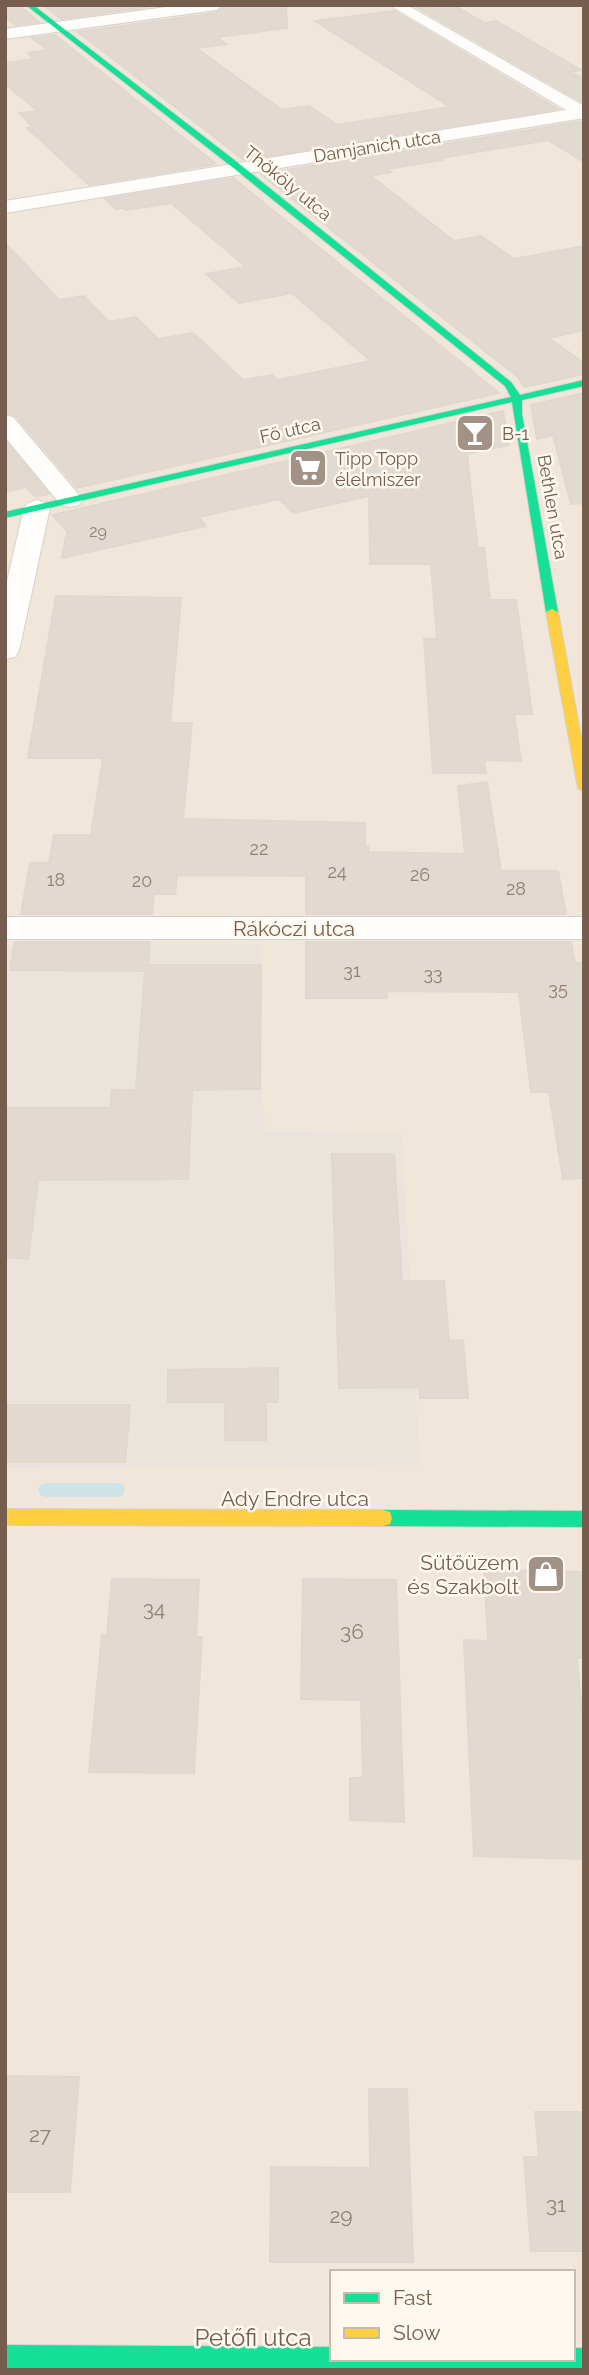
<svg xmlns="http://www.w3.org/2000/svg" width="589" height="2375" font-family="Raleway,sans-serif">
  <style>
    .residential { fill: #f0e7da; fill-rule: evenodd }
    .industrial { fill: #eae4dd }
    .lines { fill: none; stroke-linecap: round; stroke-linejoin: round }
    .stream { fill: #cee3e7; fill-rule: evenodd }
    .building { fill: #e2dad1; stroke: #e0d8cf; stroke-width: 2 }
    .street-casing { stroke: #d6d1cb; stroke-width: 2 }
    .fast-casing { stroke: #d7d1ca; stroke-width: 2 }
    .slow-casing { stroke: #d7d1ca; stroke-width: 2 }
    .street { fill: #fefdfc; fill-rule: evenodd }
    .fast { fill: #16e098; fill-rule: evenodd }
    .slow { fill: #ffcf43; fill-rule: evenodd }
    .labels { text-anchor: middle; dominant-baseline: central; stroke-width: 5; stroke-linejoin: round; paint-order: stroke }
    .far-number-label { font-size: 16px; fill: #928071 }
    .far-street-label { font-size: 18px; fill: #755e4d; stroke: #fef9ef }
    .far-poi-label { font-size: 18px; fill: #755e4d; stroke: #fef9ef; text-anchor: start }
    .number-label { font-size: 18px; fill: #928071 }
    .street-label { font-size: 21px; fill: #755e4d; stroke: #fef9ef }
    .poi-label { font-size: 21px; fill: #755e4d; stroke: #fef9ef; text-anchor: end }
    .near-number-label { font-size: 21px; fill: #928071 }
    .near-street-label { font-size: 24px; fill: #755e4d; stroke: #fef9ef }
  </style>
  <rect width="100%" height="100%" fill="#f7f4ec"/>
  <path class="residential" d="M5 5H584V2370H5ZM332 2272H573V2359H332Z"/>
  <path class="industrial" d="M261 944 260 1089 266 1130 402 1134 420 1465 5 1469V945Z"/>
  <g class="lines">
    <path class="stream" d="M46 1483H117L123 1485 125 1490 123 1495 117 1497H46L40 1495 38 1490 40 1485Z"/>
  </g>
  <path class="building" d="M5 5H19L39 22 16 25 5 17Z
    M44 5H160L61 19Z
    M226 5H286L287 28 217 37 226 44 196 48 282 110 309 106 337 125 450 107 315 21 394 11 558 109 244 160 78 32 216 13Z
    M438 5H453L485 23 496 21 581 70 570 72 584 79V103L418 8Z
    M55 35 216 164 89 185 27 128 33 127 19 113 38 111 5 84V63L34 59 28 53 48 50 32 38Z
    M584 121V162L548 140 440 158 443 160 387 169 391 172 371 176 454 241 481 236 514 259 584 246V330L549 338 584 363V374L524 387 518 377 261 174Z
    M233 178 499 393 77 488 15 415 5 413V243L59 300 84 296 109 322 136 317 158 339 193 333 243 380 272 375 277 380 371 361 292 293 239 303 206 274 246 267 171 203 126 210 123 208 116 209 105 199Z
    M584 393V503L571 504 553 435 537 439 531 405Z
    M503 411 509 445 467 454 473 509 478 548H484L490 600H516L532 714H514L521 761 484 760 486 773H433L424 639H437L431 564H370L369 496 293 513 279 499 199 517 206 526 62 558 67 531 52 515Z
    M5 441 49 494 36 497 26 487 5 492Z
    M56 596 181 598 170 723H192L183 819 365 823V846H368V852L465 854 458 786 487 782 501 871H558L566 914H306V876L177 875 175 894H154L152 914H21L30 863H49L54 835H91L103 758H28Z
    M15 942H150L148 965H261L260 1089 192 1090 188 1179 38 1180 28 1259 5 1257V1108H110L112 1090H136L145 971 10 970Z
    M306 942H571L575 963H584V1178L563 1179 549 1092H531L519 992 387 991V998H306Z
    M332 1154H394L402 1281H444L449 1341 463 1340 468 1398H420L419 1387 339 1388Z
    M278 1368V1402H266V1440H225V1402H168V1370Z
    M5 1405H130L125 1462H5Z
    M484 1570 584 1572V1658H577L584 1736V1859L474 1856 464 1640 488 1641Z
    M112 1579 199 1580 196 1637H202L194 1773 89 1772 102 1635H107Z
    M303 1579 396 1580 404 1822 350 1820V1778H363L361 1700 301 1699Z
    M5 2076 79 2077 70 2192H5Z
    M369 2089H407L413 2262H270L271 2167 370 2168Z
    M535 2112H584V2251H531L524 2157H539Z"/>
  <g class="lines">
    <g class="street-casing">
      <path id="street" d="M181 5H223L216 10 5 39V29Z
        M389 5H407L584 106V118L5 213V201L566 110Z
        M5 415 13 417 79 495 82 500 79 505 70 507 61 505 5 437Z
        M37 500 46 503 50 508 19 651 15 657 5 659V590L24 508 28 503Z
        M5 917H584V939H5Z"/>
    </g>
    <g class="fast-casing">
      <path id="fast" d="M26 5H33L242 166 511 382 520 395 584 380V386L522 400V414L558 612 556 614 546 612 512 402 5 518V512L511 397 505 386 236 170Z
        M383 1510 584 1511V1527L383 1526 376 1524 374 1518 376 1512Z
        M5 2345 332 2347V2359H573V2348H584V2370H5Z"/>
    </g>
    <g class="slow-casing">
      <path id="slow" d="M552 609 558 612 584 753V792L578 788 546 612Z
        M5 1509 383 1510 390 1512 392 1518 390 1524 383 1526 5 1525Z"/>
    </g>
    <use href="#street" class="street"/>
    <use href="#fast" class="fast"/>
    <use href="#slow" class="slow"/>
  </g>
  <defs>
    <g id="bar-square" transform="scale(2.0125)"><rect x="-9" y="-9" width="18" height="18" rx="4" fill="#a29285" stroke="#fef9ef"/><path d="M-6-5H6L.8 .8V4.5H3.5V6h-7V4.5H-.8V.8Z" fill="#fff"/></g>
    <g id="supermarket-square" transform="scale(2.0125)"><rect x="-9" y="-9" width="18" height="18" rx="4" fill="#a29285" stroke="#fef9ef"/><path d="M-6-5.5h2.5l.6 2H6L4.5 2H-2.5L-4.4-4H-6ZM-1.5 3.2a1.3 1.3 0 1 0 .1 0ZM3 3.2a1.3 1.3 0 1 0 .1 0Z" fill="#fff"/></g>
    <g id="shop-square" transform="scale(2.0125)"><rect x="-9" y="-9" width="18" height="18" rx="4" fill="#a29285" stroke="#fef9ef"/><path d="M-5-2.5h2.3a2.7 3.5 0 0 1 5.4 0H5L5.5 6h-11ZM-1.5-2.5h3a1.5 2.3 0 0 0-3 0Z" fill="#fff"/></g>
  </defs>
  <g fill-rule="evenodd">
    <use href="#bar-square" x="475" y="433"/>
    <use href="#supermarket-square" x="308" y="468"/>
    <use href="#shop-square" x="546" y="1574"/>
  </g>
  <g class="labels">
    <g class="far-number-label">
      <text x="98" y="531">29</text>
    </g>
    <g class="far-street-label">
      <text transform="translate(377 146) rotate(-9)">Damjanich utca</text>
      <text transform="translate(288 183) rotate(39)">Thököly utca</text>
      <text transform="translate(290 430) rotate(-13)">Fő utca</text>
      <text transform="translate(553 507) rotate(80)">Bethlen utca</text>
    </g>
    <g class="far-poi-label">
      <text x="502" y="433">B-1</text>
      <text x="335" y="458">Tipp Topp<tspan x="335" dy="21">élelmiszer</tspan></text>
    </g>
    <g class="number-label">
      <text x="259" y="848">22</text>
      <text x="337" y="871">24</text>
      <text x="420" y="874">26</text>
      <text x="56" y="879">18</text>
      <text x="142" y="880">20</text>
      <text x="516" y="888">28</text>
      <text x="352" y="970">31</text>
      <text x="433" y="973">33</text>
      <text x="558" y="988">35</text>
    </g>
    <g class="street-label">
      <text x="294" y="928">Rákóczi utca</text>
      <text x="295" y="1498">Ady Endre utca</text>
    </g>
    <g class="poi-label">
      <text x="519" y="1562">Sütőüzem<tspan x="519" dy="24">és Szakbolt</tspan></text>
    </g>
    <g class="near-number-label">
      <text x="154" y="1608">34</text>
      <text x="352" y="1631">36</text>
      <text x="40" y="2134">27</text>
      <text x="556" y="2204">31</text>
      <text x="341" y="2215">29</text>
    </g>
    <g class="near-street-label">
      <text x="253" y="2337">Petőfi utca</text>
    </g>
  </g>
  <rect width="589" height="2375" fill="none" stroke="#755e4d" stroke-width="14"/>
  <rect x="330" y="2270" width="245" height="91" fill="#fef9ef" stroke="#c7bbae" stroke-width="2"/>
  <rect x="344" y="2293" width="35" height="10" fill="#16e098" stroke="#c7bbae" stroke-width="2"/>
  <text x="393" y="2305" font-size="21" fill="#755e4d">Fast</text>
  <rect x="344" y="2328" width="35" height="10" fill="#ffcf43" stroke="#c7bbae" stroke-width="2"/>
  <text x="393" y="2340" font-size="21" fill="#755e4d">Slow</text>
</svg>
